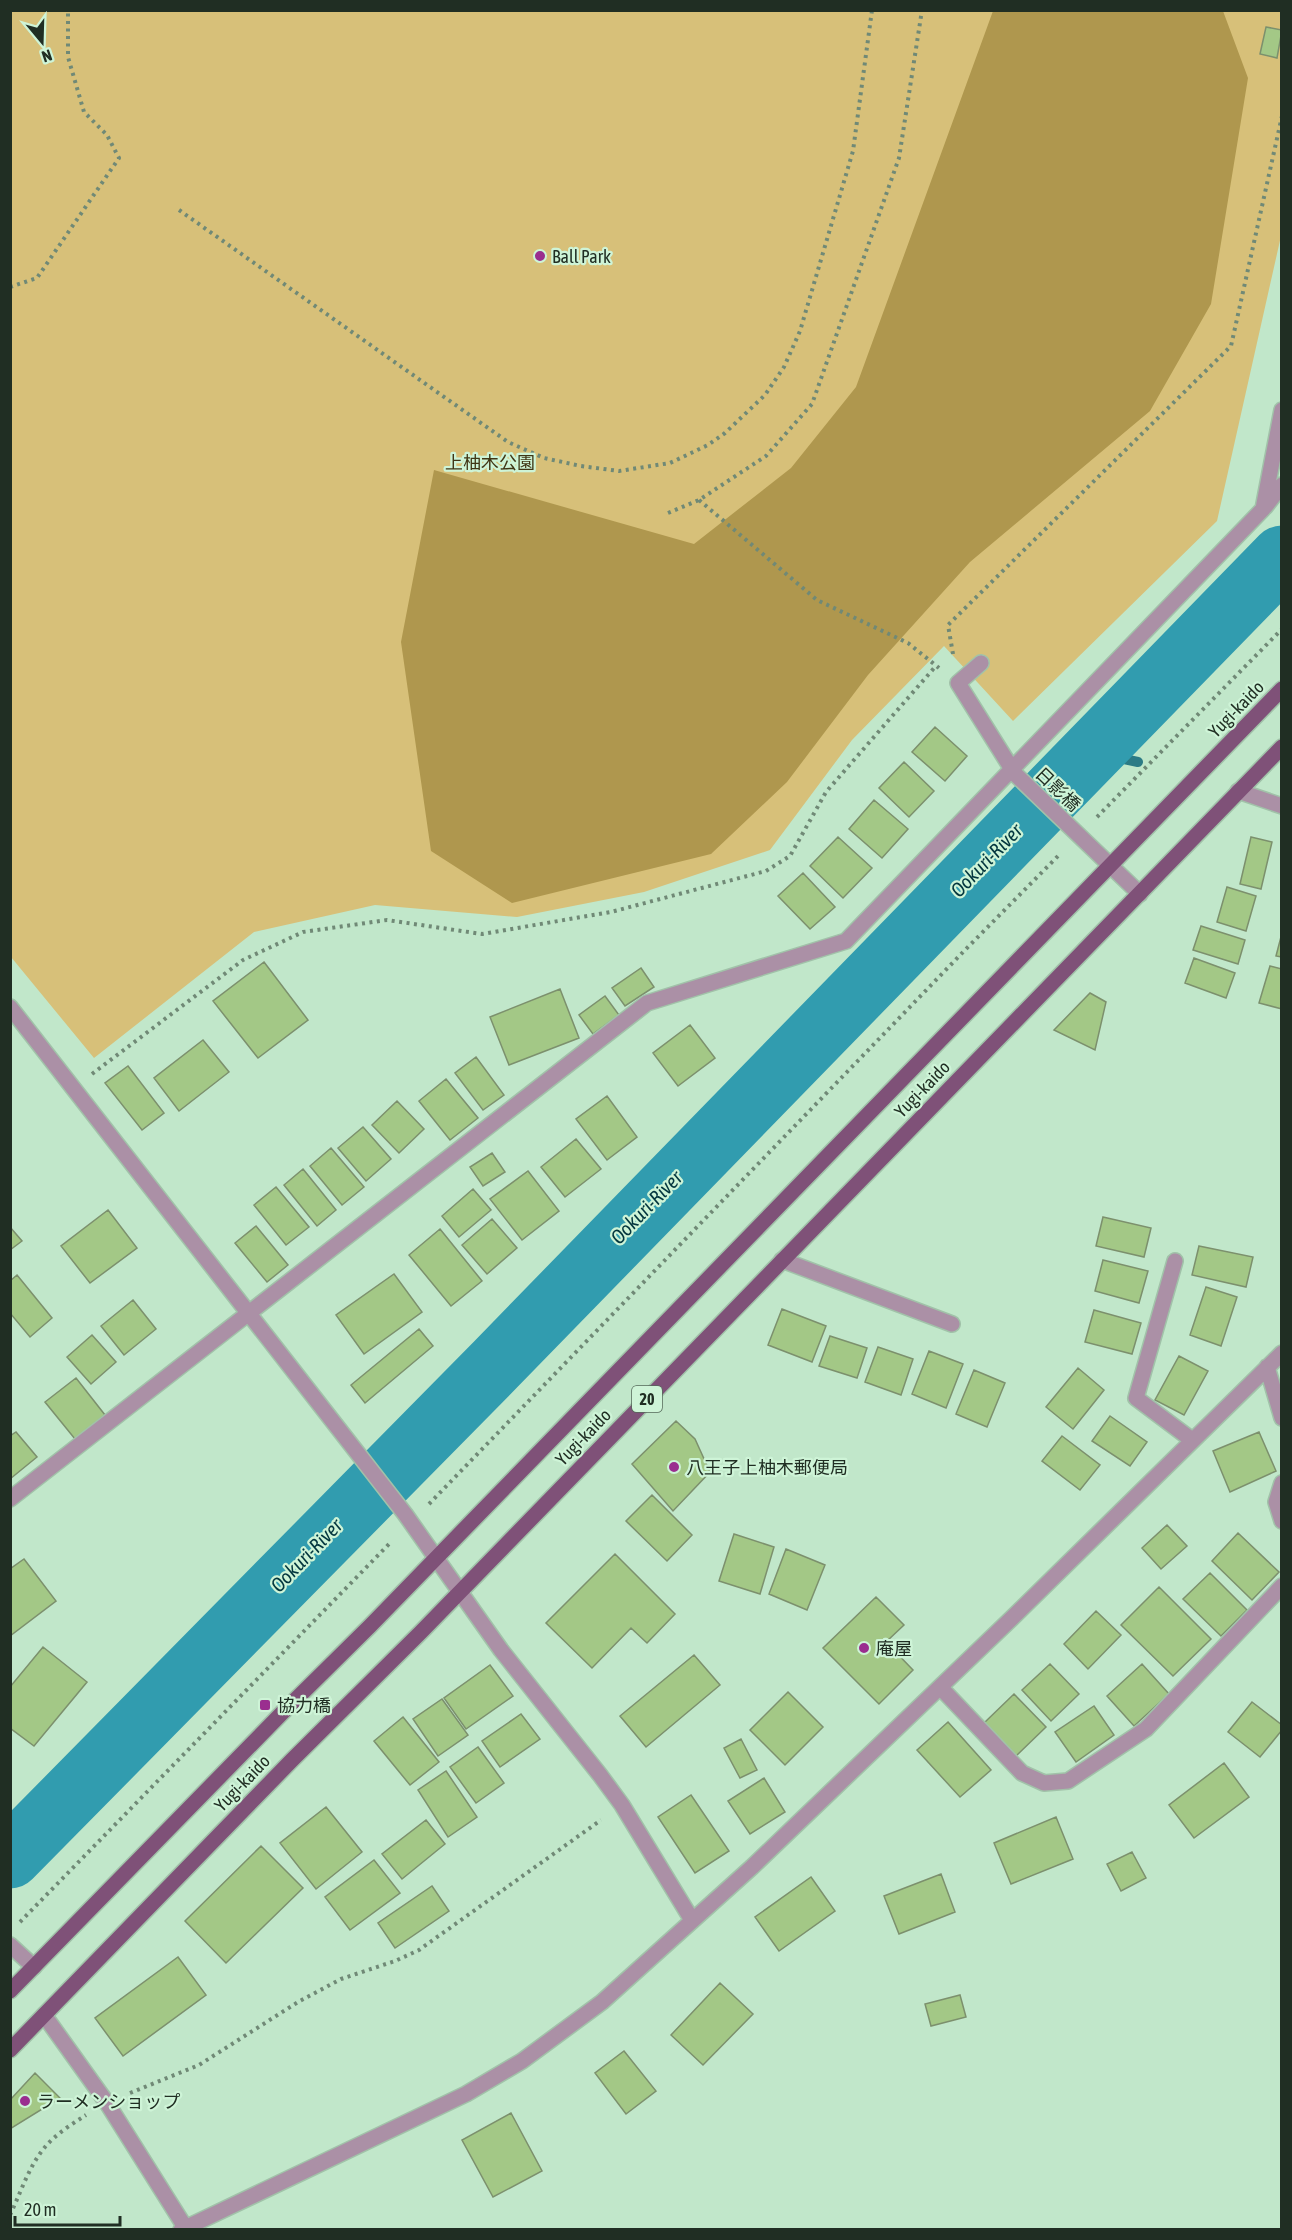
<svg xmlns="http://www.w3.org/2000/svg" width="1292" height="2240" font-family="'Asap Condensed','Noto Sans JP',sans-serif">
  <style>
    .green { fill: #d7c079 }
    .forest { fill: #af974e }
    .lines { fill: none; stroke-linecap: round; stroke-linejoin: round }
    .stream { stroke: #2c7b85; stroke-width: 10 }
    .river { stroke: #319caf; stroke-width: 63 }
    .building { fill: #a3c886; stroke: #7c906d; stroke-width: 1.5 }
    .minor-casing { stroke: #a1c2a9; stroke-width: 18 }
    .major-casing { stroke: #a1c2a9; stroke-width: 18 }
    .path { stroke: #708976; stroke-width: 4; stroke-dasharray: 3 4.5; stroke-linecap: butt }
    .minor { stroke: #ab90a6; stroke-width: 15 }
    .major { stroke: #7f5178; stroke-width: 15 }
    .poi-dot { fill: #9a2e8f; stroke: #cef4d7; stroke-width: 2 }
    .labels { text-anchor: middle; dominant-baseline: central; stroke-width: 4.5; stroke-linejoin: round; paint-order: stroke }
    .shield { fill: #cef4d7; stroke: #546959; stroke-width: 1.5 }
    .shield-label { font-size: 16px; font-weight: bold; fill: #202e23 }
    .poi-label { font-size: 18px; fill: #202e23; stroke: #cef4d7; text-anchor: start }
    .park-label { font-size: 18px; fill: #403615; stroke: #cef4d7 }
    .street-label { font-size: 18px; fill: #202e23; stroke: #cef4d7 }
    .water-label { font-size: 20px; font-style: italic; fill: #03363e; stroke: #cef4d7 }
  </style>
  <rect width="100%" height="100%" fill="#c1e7ca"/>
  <path class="green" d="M10 11H1281V236L1217 521 1013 721 944 646 852 740 770 850 644 892 517 917 375 905 254 932 94 1058 11 957Z"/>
  <path class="forest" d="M993 11H1223L1248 78 1211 304 1150 411 970 562 868 675 787 782 711 854 512 903 431 851 401 642 434 470 694 544 791 468 856 387Z"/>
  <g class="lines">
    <path class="stream" d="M1090 752 1138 762"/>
    <path class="river" d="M10 1857 496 1364 1282 557"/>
  </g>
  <path class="building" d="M1266 27 1282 30 1277 58 1260 54Z
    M935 727 967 756 945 781 912 752Z
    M904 762 934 791 909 817 879 788Z
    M874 800 908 829 882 858 849 829Z
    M838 837 872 868 843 898 810 866Z
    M1251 837 1272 842 1261 889 1240 884Z
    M803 873 835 907 810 929 778 896Z
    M1227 887 1256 896 1246 931 1217 922Z
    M1201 926 1245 940 1238 964 1193 950Z
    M1282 933V957L1276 956Z
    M1194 958 1235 973 1226 998 1185 983Z
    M264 962 308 1020 258 1058 213 1001Z
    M1270 966 1282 969V1009L1259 1003Z
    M641 968 654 987 625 1006 612 988Z
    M560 989 579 1038 509 1065 490 1017Z
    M1090 993 1106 1002 1095 1050 1054 1030Z
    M605 996 619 1015 593 1034 579 1015Z
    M690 1025 715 1058 678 1086 653 1053Z
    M203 1040 229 1072 179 1111 154 1078Z
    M476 1057 504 1095 483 1110 455 1073Z
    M128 1066 164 1113 142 1130 105 1083Z
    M446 1079 478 1118 450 1140 419 1101Z
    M607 1096 637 1137 607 1160 576 1119Z
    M397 1101 424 1129 399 1153 372 1125Z
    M363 1127 391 1159 366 1181 338 1148Z
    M576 1139 601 1169 565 1197 541 1167Z
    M331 1148 364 1187 342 1205 310 1166Z
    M492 1153 505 1172 483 1186 470 1167Z
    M303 1169 336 1210 317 1226 284 1185Z
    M528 1171 559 1211 522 1240 490 1199Z
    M276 1187 309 1227 286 1245 254 1205Z
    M473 1189 491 1210 459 1237 442 1216Z
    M108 1210 137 1248 90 1283 61 1246Z
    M1103 1217 1151 1228 1144 1257 1096 1246Z
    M492 1219 517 1248 487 1274 462 1245Z
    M256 1226 288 1265 267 1282 235 1243Z
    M10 1227 22 1241 10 1250Z
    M440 1229 482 1281 451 1306 409 1255Z
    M1199 1246 1253 1257 1246 1287 1192 1275Z
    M1103 1260 1148 1271 1139 1303 1095 1291Z
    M394 1274 422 1312 364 1354 336 1315Z
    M17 1275 52 1318 30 1337 10 1313V1281Z
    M1206 1287 1237 1297 1221 1346 1190 1335Z
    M133 1300 156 1329 124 1355 101 1326Z
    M782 1309 826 1326 812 1362 768 1345Z
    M1094 1310 1141 1323 1132 1354 1085 1342Z
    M419 1329 433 1346 365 1403 351 1385Z
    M92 1335 116 1362 91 1384 67 1357Z
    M830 1336 867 1348 857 1378 819 1366Z
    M878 1347 913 1359 901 1395 865 1382Z
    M929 1351 963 1364 946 1408 912 1394Z
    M1179 1356 1208 1371 1184 1415 1155 1400Z
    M1078 1368 1104 1390 1073 1429 1046 1407Z
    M974 1370 1005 1383 987 1427 956 1414Z
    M76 1378 105 1415 75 1439 45 1402Z
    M1110 1416 1147 1442 1130 1466 1092 1441Z
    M676 1421 695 1439 710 1472 673 1511 632 1464Z
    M16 1432 37 1457 10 1479V1436Z
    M1259 1432 1276 1471 1230 1492 1213 1451Z
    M1062 1436 1100 1465 1080 1490 1042 1461Z
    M652 1495 692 1535 667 1561 626 1521Z
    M1167 1525 1187 1546 1161 1569 1142 1548Z
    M1238 1533 1279 1572 1252 1600 1212 1561Z
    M734 1534 774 1547 760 1594 719 1581Z
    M786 1549 825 1565 807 1610 769 1594Z
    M615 1554 675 1614 647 1643 631 1628 592 1668 546 1623Z
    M24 1559 56 1601 10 1636V1569Z
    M1210 1573 1247 1610 1221 1636 1183 1599Z
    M1159 1587 1211 1639 1173 1676 1121 1625Z
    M876 1597 904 1625 886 1642 913 1670 879 1704 823 1648Z
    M1096 1611 1121 1635 1088 1669 1064 1644Z
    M43 1647 87 1682 34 1746 10 1728V1687Z
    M694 1655 720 1685 646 1747 620 1716Z
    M1050 1664 1079 1694 1051 1721 1022 1690Z
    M1142 1664 1169 1694 1134 1726 1107 1696Z
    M490 1665 513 1696 466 1729 444 1698Z
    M788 1692 823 1727 785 1765 750 1730Z
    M1014 1694 1046 1727 1016 1756 984 1723Z
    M442 1699 468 1735 438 1756 413 1719Z
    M1252 1702 1282 1725V1730L1260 1757 1228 1732Z
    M1094 1706 1114 1735 1076 1762 1055 1732Z
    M521 1714 540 1739 500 1767 482 1741Z
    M403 1717 439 1762 410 1785 374 1741Z
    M948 1722 991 1770 960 1797 917 1750Z
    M741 1739 757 1770 740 1778 724 1748Z
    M478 1747 504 1783 476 1803 450 1767Z
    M1224 1763 1249 1797 1194 1838 1169 1805Z
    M446 1771 477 1817 448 1837 418 1790Z
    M764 1778 785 1812 750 1834 728 1801Z
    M691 1795 729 1851 695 1873 658 1817Z
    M326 1807 362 1852 316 1889 280 1843Z
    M1056 1817 1073 1859 1011 1884 994 1843Z
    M426 1820 445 1844 402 1879 382 1854Z
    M261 1846 303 1888 226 1963 185 1921Z
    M1132 1852 1146 1878 1121 1891 1107 1864Z
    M374 1860 400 1893 350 1930 325 1897Z
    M941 1874 955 1912 899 1934 884 1896Z
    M811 1877 835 1911 779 1951 755 1917Z
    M432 1886 449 1911 395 1948 378 1923Z
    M178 1957 206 1995 123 2056 95 2018Z
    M720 1983 753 2014 703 2065 671 2035Z
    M960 1995 966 2017 931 2026 925 2004Z
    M624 2051 656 2091 626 2114 595 2073Z
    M35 2073 60 2098 10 2129V2100Z
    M511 2113 542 2171 493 2197 462 2140Z"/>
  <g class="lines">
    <g class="minor-casing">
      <path id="minor" d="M1265 507 1282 485
        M981 663 958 683 1015 774 1140 894
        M1238 791 1282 806
        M10 1007 405 1514 501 1650 600 1775 622 1805 692 1920
        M782 1260 952 1324
        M1175 1261 1136 1398 1192 1440
        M1267 1367 1282 1418
        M1282 1483 1276 1502 1282 1521
        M10 1499 647 1003 846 941 1263 509 1282 410
        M940 1687 1022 1773 1044 1783 1068 1781 1146 1729 1282 1586
        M10 1945 34 1967
        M44 2015 107 2103 185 2227
        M181 2230 466 2094 522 2061 602 2002 752 1867 1012 1618 1282 1353"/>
    </g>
    <g class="major-casing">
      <path id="major" d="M10 1991 284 1711 370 1626 1282 689
        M10 2050 292 1760 421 1632 1282 747"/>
    </g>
    <path class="path" d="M179 210 508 442 544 458 581 466 619 471 670 463 708 445 725 433 765 395 784 367 800 331 853 151 872 10
      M10 287 37 278 119 158 107 135 84 112 68 57V10
      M699 500 817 600 908 643 939 668
      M668 513 699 500 766 456 812 404 899 158 922 10
      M953 654 948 625 1231 346 1282 116
      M1097 817 1282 629
      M92 1074 243 960 303 932 387 920 482 934 611 912 766 871 790 856 826 792 935 667
      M429 1504 966 949 1061 853
      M20 1922 392 1541
      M130 2093 199 2065 298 2002 341 1979 395 1961 419 1950 601 1820
      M10 2215C21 2192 29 2166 45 2147 56 2134 72 2124 86 2115"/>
    <use href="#minor" class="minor"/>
    <use href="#major" class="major"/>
  </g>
  <g class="poi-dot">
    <circle cx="540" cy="256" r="6"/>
    <circle cx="674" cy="1467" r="6"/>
    <circle cx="864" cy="1648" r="6"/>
    <rect x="259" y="1699" width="12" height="12" rx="3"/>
    <circle cx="25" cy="2101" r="6"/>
  </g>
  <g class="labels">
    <rect class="shield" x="632" y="1386" width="30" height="26" rx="4.5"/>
    <g class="shield-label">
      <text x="647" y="1399">20</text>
    </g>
    <g class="poi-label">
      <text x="552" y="256">Ball Park</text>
      <text x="686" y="1467">八王子上柚木郵便局</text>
      <text x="876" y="1648">庵屋</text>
      <text x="277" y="1705">協力橋</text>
      <text x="37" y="2101">ラーメンショップ</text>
    </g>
    <g class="park-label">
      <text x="490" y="462">上柚木公園</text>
    </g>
    <g class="street-label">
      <text transform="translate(1236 709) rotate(-46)">Yugi-kaido</text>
      <text transform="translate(1058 789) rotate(44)">日影橋</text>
      <text transform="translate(922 1089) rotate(-46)">Yugi-kaido</text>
      <text transform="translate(583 1437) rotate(-46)">Yugi-kaido</text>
      <text transform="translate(242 1783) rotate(-46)">Yugi-kaido</text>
    </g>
    <g class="water-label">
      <text transform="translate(986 860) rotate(-46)">Ookuri-River</text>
      <text transform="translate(646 1207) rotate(-46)">Ookuri-River</text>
      <text transform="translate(306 1555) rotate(-46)">Ookuri-River</text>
    </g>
  </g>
  <rect width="1292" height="2240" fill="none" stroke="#202e23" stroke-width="24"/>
  <g transform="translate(42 42) rotate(161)" stroke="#cef4d7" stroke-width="4.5" paint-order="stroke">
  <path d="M0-4.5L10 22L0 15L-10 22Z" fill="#202e23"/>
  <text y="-9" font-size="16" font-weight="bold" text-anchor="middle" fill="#202e23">N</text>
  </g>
  <path d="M15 2216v9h105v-9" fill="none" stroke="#202e23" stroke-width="3"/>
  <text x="24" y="2216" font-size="18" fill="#202e23" stroke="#cef4d7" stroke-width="4.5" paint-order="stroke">20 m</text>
</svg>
